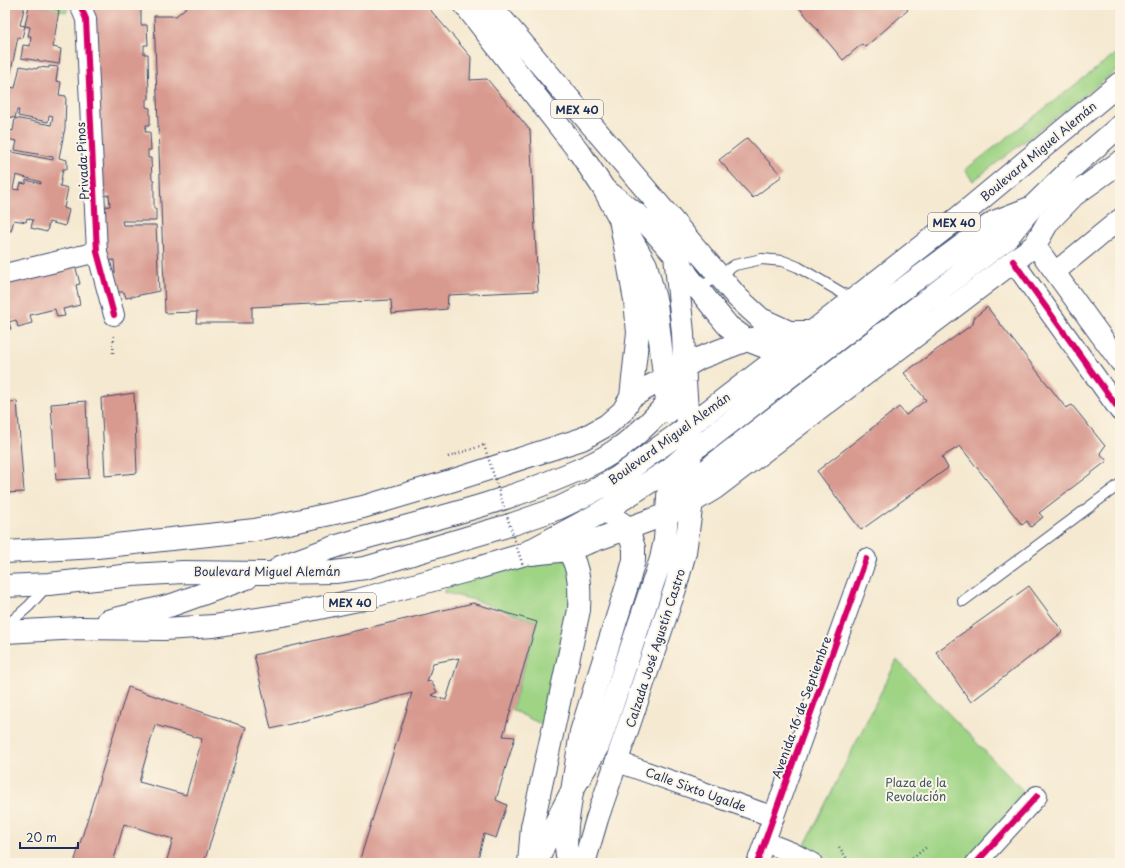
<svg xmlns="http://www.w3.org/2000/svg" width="1125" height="868" font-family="'Playpen Sans',sans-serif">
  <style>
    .green { fill: #9fd485; stroke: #5d8272 }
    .building { fill: #d8998f; fill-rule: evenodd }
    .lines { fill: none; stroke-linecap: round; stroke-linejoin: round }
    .lane-casing { stroke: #3c4b6f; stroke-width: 12 }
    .street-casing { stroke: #3c4b6f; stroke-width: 22 }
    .secondary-casing { stroke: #3c4b6f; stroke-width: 24 }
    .primary-casing { stroke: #3c4b6f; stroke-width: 24 }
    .highway-casing { stroke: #3c4b6f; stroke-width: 24 }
    .path { stroke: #3c4b6f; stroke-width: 2.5; stroke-dasharray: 1 3; stroke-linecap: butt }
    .lane { stroke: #fff; stroke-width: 10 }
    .street { stroke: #fff; stroke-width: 20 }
    .secondary { stroke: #fff; stroke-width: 22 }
    .primary { stroke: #fff; stroke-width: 22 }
    .highway { stroke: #fff; stroke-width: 22 }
    .path-bridge { stroke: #3c4b6f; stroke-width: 2.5; stroke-dasharray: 1 3; stroke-linecap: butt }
    .cycleway-casing { stroke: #fcf5e5; stroke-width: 8 }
    .cycleway { stroke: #d6006c; stroke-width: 6 }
    .labels { text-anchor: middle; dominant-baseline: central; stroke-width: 4; stroke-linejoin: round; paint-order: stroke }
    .shield { fill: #fcf5e5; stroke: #5e6a86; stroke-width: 1 }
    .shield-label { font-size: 11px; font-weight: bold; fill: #1b2f5e }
    .street-label { font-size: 12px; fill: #1b2f5e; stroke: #fcf5e5 }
    .park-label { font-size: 12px; fill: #3c5868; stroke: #fcf5e5 }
  </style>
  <rect width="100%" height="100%" fill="#fcf5e5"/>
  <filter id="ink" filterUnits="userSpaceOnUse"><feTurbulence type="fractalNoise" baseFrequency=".025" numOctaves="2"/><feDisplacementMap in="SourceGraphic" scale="8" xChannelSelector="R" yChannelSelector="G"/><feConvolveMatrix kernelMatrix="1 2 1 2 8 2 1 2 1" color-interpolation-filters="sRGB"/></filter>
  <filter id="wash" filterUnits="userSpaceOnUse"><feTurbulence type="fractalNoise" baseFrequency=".012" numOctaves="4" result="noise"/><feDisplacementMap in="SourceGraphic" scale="16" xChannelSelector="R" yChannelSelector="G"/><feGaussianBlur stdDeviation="0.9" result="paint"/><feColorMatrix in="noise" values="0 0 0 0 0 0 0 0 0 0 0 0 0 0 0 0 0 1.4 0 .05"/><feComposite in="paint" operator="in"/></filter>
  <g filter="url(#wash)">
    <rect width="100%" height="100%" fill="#f5e9d1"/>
    <path class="green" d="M36 5H67V12Z
      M1120 50V68L973 181 965 170Z
      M565 553 576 579 549 728 512 710 537 622 474 600 443 592 466 574Z
      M897 660 1029 797 969 863H813L802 851Z"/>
    <g id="blocks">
      <path class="building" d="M5 5H25L20 25 25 26 29 5H36L59 10 53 47 61 49 59 64 21 58 23 45 30 46 31 36H28L30 27 25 26 22 38 18 37 9 81 5 80Z
        M92 5H141V25H147L148 45H144V54H148L149 99H146V107L150 108V125H146L145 132H150L151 150H148V158H151L152 180H154V209H156V221H122L123 225H156L159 291 126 298 124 292H114L112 273H115L114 260 103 261 100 207 110 206 109 195 96 196 91 39Z
        M189 5H426L471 57 470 80 487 79 530 130 538 291 448 295 447 309 392 314 391 300 252 307V323H196L197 312 165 313 154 16H176Z
        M797 5H904L908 10 865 47 862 44 843 60Z
        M20 66 37 69 38 67 49 68V66L58 67 56 81 61 82 59 95 66 96 65 128 59 158 67 160V169H63L60 186 68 188 64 208 69 210 65 226 49 222 47 232 31 228 33 220 27 218 26 222 14 220 11 231 5 230V160L7 151 53 160V157L15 150 17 141 6 139 8 130 13 131 15 118 51 125 53 116 49 115 48 122 18 116 19 110H17L15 118 5 116 10 87 15 88ZM16 175 41 182V184L26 180V184L21 183 19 190 13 189Z
        M747 138 782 176 753 198 719 160Z
        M71 249 80 284 76 285 80 305 63 309 65 316 57 317 55 309 30 315 32 323 18 327 16 320 9 322 11 329 5 330V278Z
        M987 307 1066 408 1072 405 1105 446 1100 453 1107 461 1039 513 1043 517 1031 527 1027 521 1022 525 960 446 942 457 948 468 861 530 817 471 899 407 906 415 926 400 904 373 973 324 974 318Z
        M134 393 137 473 105 476 101 398Z
        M17 401 24 492 5 493V403Z
        M86 401 89 478 56 480 51 404Z
        M1029 586 1063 632 971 702 936 652Z
        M473 603 537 622 503 736 515 737 496 800 507 805 496 838 484 834 477 863H364L359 862 412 693 271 729 254 655ZM459 658 446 700 431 695 437 692 431 681 427 682 433 663Z
        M128 687 246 727 204 863H166L173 839 124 824 113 863H74ZM155 725 202 739 186 795 139 782Z"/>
    </g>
  </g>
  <g filter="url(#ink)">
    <use href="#blocks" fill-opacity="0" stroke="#3c4b6f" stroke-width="1"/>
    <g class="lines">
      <g class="lane-casing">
        <path id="lane" d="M698 289 735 265 762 259 783 261 798 267 854 300
          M963 601 1120 484
          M5 627 29 606 47 586"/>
      </g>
      <g class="street-casing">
        <path id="street" d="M80 5 86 19 97 252 114 315
          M1035 245 1120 362
          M1013 261 1120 411
          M1055 272 1120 219
          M5 274 97 252
          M618 762 774 817
          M765 842 793 853 812 863
          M757 863 866 559
          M976 863 1037 796"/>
      </g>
      <g class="secondary-casing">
        <path id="secondary" d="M529 863 532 827 579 610C580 589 580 568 568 550
          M537 863 544 845 573 789 598 746 605 726 661 559 665 540 670 469
          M584 863 597 819 675 589 685 552 692 502 690 452"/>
      </g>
      <g class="primary-casing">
        <path id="primary" d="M689 426 812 332 958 218 1120 83
          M690 452 710 438 891 298 994 222 1030 208
          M667 514 692 485 714 464 1006 239 1031 208 1076 164 1120 126"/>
      </g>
      <g class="highway-casing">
        <path id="highway" d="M465 5 580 153 604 189 620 219 646 265 656 303 668 412
          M490 5 737 297 761 319 789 332
          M608 192 644 220 675 255 688 276 719 315 728 326 747 340 783 354 815 356
          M631 397 700 358 747 340 789 332H812
          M5 552 97 547 255 530 363 507 454 480 582 439 607 425 623 411 631 397 638 333 635 300 620 219
          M531 554 568 550 667 514 692 502 715 488 1035 245 1048 222 1074 195 1120 162
          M280 567C304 558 329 548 354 541 423 521 493 506 559 478 579 470 599 462 616 450 643 432 665 407 685 382
          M5 586 49 584 132 575 183 572 261 573 335 572 365 568 513 524 559 508 588 494 617 478 689 426
          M108 621 172 605 247 578
          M5 632 80 628 164 629 214 626 295 613 358 600 474 569 522 555 604 511 670 469 690 452 685 382 683 333 675 255 665 213
          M568 863 566 847 567 825 581 732 629 579 634 560V548L627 527 615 519"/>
      </g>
      <path class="path" d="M113 353 114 334
        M448 457 484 445
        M839 847 850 863
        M906 863 928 846"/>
      <use href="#lane" class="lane"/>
      <use href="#street" class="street"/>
      <use href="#secondary" class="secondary"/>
      <use href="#primary" class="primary"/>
      <use href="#highway" class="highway"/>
      <path class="path-bridge" d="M484 445 523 566"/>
      <g class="cycleway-casing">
        <path id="cycleway" d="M80 5 86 19 97 252 114 315
          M1013 261 1120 411
          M757 863 866 559
          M976 863 1037 796"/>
      </g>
      <use href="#cycleway" class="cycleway"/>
    </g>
  </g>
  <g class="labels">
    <g class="shield">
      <rect x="551" y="100" width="52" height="18" rx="3"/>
      <rect x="928" y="213" width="52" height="18" rx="3"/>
      <rect x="324" y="593" width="52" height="18" rx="3"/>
    </g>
    <g class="shield-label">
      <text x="577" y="109">MEX 40</text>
      <text x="954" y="222">MEX 40</text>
      <text x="350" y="602">MEX 40</text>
    </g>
    <g class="street-label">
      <text transform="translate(1038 151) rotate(-40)">Boulevard Miguel Alemán</text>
      <text transform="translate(82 161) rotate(-93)">Privada Pinos</text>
      <text transform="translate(669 438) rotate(-36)">Boulevard Miguel Alemán</text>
      <text x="267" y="571">Boulevard Miguel Alemán</text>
      <text transform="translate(655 648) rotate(-72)">Calzada José Agustín Castro</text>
      <text transform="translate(801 707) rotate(-70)">Avenida 16 de Septiembre</text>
      <text transform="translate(696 789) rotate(20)">Calle Sixto Ugalde</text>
    </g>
    <g class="park-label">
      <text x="916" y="782">Plaza de la<tspan x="916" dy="14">Revolución</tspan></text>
    </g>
  </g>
  <rect width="1125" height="868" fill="none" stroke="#fcf5e5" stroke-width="20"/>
  <path d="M20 842v6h58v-6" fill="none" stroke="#1b2f5e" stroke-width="2"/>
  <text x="26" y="842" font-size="12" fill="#1b2f5e" stroke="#fcf5e5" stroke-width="3" paint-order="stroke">20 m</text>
</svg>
